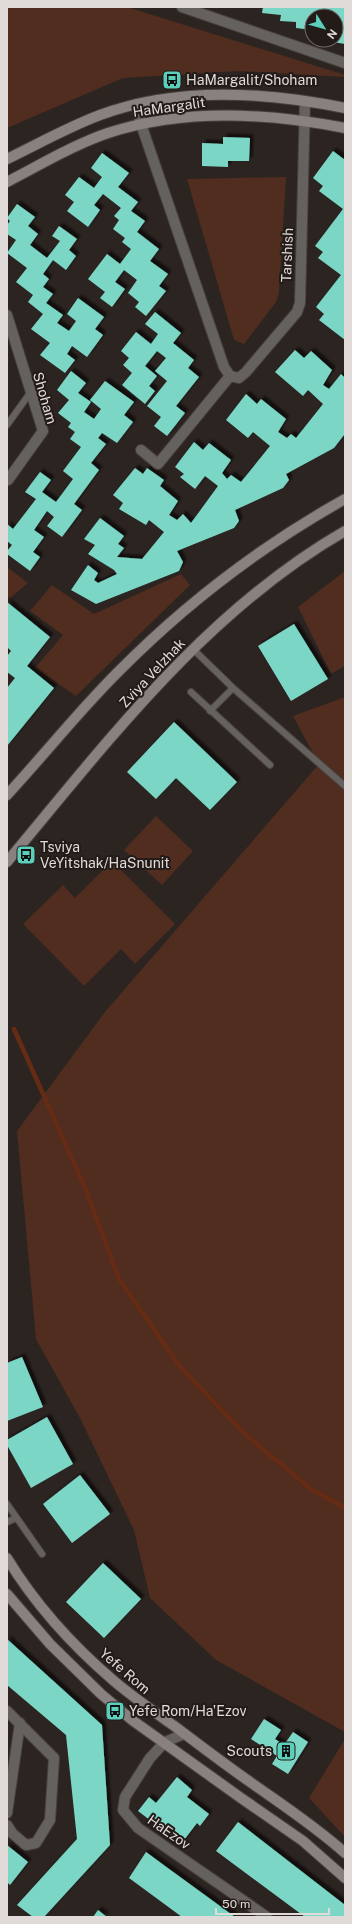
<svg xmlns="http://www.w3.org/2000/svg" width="352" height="1924" font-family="'Public Sans',sans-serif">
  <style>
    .green { fill: #502d1f }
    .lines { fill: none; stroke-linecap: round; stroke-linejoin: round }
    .stream { stroke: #662b14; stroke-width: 4.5 }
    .building { fill: #7bd6c6; filter: url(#shadow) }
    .lane-casing { stroke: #49413e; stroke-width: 8 }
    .street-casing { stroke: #49413e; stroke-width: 12 }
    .secondary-casing { stroke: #49413e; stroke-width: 12 }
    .lane { stroke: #65615f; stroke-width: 6 }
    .street { stroke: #65615f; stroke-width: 10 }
    .secondary { stroke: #88817f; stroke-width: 10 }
    .labels { text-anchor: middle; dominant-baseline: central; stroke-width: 4; stroke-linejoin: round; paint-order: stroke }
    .poi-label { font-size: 14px; fill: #e0dad8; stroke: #221b18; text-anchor: start }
    .street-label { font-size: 14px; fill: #e0dad8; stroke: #221b18 }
  </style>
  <defs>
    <filter id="shadow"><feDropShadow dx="3.5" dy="-3.5" stdDeviation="1" flood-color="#0009"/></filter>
  </defs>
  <rect width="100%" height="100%" fill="#2c2421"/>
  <path class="green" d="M7 7H127L345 75V77L239 71 123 78 7 128Z
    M286 177 279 293 276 302 244 344 234 340 187 179Z
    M7 567 28 583 10 598 7 596Z
    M345 571V666L331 674 298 607Z
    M181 574 190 585 76 696 35 668 63 635 30 611 52 585 94 614Z
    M345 697V1732L216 1660 150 1598 134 1530 81 1420 36 1339 17 1131 105 1012 319 764 293 716Z
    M156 816 193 851 162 885 124 850Z
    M112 861 175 924 135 964 121 949 84 986 23 924 63 885 75 898Z
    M345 1739V1837L309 1798Z"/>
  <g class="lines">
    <path class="stream" d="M14 1029 86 1190 119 1279 181 1368 246 1435 311 1489 345 1508"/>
  </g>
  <path class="building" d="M263 7H345V44L333 42V40H336V16H312V30L296 28V22L280 21 281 15 262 13Z
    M223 137 250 138 249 161H228V167L202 166V143L223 144Z
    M333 151 345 160V340L319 320 324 314 316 307 341 275 318 258 323 252 315 246 343 209 319 191 323 186 313 178Z
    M102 153 129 173 118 187 138 202 131 211 145 221 137 232 159 249 150 261 168 274 159 286 166 291 146 316 135 307 139 302 128 293 137 280 124 270 115 282 125 289 112 307 100 298 105 292 88 279 107 254 120 264 131 249 122 242 125 238 113 229 119 220 114 216 121 208 103 194 94 205 100 210 88 227 67 211 74 202 65 195 79 177 94 188 102 177 91 168Z
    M17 204 35 217 28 226 38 234 30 245 47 258 60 241 52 236 59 226 77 239 69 250 76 256 66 270 53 260 43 274 49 279 43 287 53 294 46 303 63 315 57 323 69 331 76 321 67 314 78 298 104 317 95 329 103 335 87 357 72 346 67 354 75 360 65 373 40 355 50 343 31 329 43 314 28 302 33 295 16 282 27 268 7 253 16 240 7 234V225L10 221 7 218Z
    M155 312 181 333 173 343 194 360 188 368 199 377 176 406 185 413 167 436 154 426 161 417 147 406 167 381 155 371 166 358 157 351 145 366 157 376 149 386 155 391 145 404 122 385 132 373 123 365 129 358 121 351 136 332 151 344 158 334 145 324Z
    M295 350 304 358 311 351 332 370 323 385 329 389 341 374 345 378 344 435 334 448 286 474 289 480 283 488 235 510 239 521 234 528 177 551 183 562 179 571 96 604 71 590 88 565 98 573 94 580 98 583 117 574 114 570 88 554 95 545 84 539 100 518 124 536 118 544 124 548 117 557 142 559 164 532 149 520 146 525 119 509 123 503 113 495 135 468 143 474 147 468 164 480 160 486 178 501 169 515 177 520 183 514 191 523 218 486 205 476 195 489 180 477 184 474 175 467 194 442 203 450 209 443 231 460 222 473 227 479 231 475 241 482 270 446 253 432 248 438 226 420 246 394 257 404 261 399 286 419 278 432 287 438 291 434 296 438 323 404 308 390 303 396 275 372Z
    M71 371 86 383 78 393 91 402 84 412 94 419 101 409 90 400 105 381 134 402 124 415 133 422 117 443 102 433 98 438 106 444 91 463 99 470 74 504 82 510 62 537 47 526 54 517 47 511 34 530 44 537 33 552 40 557 30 571 7 554V551L12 545 7 541V524L13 529 36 499 25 492 40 472 51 480 42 492 56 502 73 479 63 471 81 447 70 439 75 432 68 427 71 423 58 413 69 400 57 390Z
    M7 602 50 637 27 666 54 688 7 746V688L15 678 7 672V656L11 651 7 647Z
    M294 624 328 679 291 701 258 646Z
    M174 722 237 782 210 810 176 778 156 799 127 772Z
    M22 1357 43 1407 7 1421V1363Z
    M47 1417 73 1464 31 1488 7 1445V1440Z
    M80 1475 110 1514 72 1543 43 1504Z
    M103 1563 141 1599 104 1638 66 1602Z
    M7 1639 102 1725 110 1845 44 1917H33L17 1905 77 1839 66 1735 7 1685Z
    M264 1719 281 1730 275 1739 284 1745 293 1732 308 1742 288 1774 272 1764 277 1756 251 1739Z
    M177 1777 192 1790 187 1797 209 1814 200 1826 197 1823 181 1844 138 1811 149 1797 156 1803Z
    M238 1822 345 1905V1917H305L216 1851Z
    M7 1845 28 1862 10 1885 7 1882Z
    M146 1852 165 1866 235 1917H182L129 1878Z
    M98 1910 107 1917H93Z"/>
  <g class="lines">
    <g class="lane-casing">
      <path id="lane" d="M7 425 30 393
        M193 649 233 688 345 786
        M191 692 270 765
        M210 711 233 688
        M7 1504 42 1554
        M7 1522 16 1518"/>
    </g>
    <g class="street-casing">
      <path id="street" d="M182 7 345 63
        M136 104 141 124 224 367 230 376 239 378 246 372 297 312 300 303 305 101
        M7 315 43 431 8 480
        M141 450 158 464 230 376
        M7 1711 54 1758 50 1820 36 1843 26 1845 12 1833 7 1825
        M184 1734 165 1742 150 1758 125 1797 123 1810 138 1828 267 1917
        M7 1813 20 1723"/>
    </g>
    <g class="secondary-casing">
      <path id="secondary" d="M7 159C38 144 68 127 100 115 177 86 266 92 345 108
        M7 182C40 165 73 145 108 133 185 108 267 113 345 128
        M7 795C44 755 78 712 117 673 184 605 261 546 345 499
        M7 862C108 741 206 611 345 531
        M7 1558C35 1604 73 1646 114 1681 134 1698 156 1713 177 1728 202 1747 227 1766 253 1784 284 1806 316 1827 345 1853
        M7 1594 50 1644 101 1694 132 1720 241 1798 303 1841 345 1878"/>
    </g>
    <use href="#lane" class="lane"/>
    <use href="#street" class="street"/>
    <use href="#secondary" class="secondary"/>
  </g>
  <defs>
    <g id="bus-square" transform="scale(1)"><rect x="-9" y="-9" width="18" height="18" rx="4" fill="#5bcebc" stroke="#221b18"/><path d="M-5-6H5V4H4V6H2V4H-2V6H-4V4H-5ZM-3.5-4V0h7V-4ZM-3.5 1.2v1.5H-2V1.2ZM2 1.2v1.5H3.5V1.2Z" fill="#111"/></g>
    <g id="building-square" transform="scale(1)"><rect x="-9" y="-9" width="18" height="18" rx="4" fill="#5bcebc" stroke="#221b18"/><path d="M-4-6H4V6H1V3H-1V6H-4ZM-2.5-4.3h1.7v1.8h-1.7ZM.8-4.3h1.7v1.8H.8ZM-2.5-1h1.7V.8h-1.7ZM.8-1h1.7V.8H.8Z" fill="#111"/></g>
  </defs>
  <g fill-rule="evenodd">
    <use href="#bus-square" x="172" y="80"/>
    <use href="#bus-square" x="26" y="855"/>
    <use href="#bus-square" x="115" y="1711"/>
    <use href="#building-square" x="286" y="1751"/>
  </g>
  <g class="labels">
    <g class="poi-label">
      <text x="186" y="80">HaMargalit/Shoham</text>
      <text x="40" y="847">Tsviya<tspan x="40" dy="16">VeYitshak/HaSnunit</tspan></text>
      <text x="129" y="1711">Yefe Rom/Ha'Ezov</text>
      <text x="272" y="1751" text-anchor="end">Scouts</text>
    </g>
    <g class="street-label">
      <text transform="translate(169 107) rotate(-8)">HaMargalit</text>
      <text transform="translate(287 255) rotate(-88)">Tarshish</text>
      <text transform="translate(45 398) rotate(74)">Shoham</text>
      <text transform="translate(152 673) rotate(-47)">Zviya VeIzhak</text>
      <text transform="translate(125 1671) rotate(41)">Yefe Rom</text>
      <text transform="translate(169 1832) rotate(35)">HaEzov</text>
    </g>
  </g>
  <rect width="352" height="1924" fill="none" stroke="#e0dad8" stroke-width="16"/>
  <g transform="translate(324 28) rotate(127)"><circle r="19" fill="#221b18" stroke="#6e6765"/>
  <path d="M0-3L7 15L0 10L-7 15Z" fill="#5bcebc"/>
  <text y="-6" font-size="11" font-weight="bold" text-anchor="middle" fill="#e0dad8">N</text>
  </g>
  <path d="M216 1908v6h113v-6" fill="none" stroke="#e0dad8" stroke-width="2"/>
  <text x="222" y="1908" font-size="12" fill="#e0dad8" stroke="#221b18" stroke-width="3" paint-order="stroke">50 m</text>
</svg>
